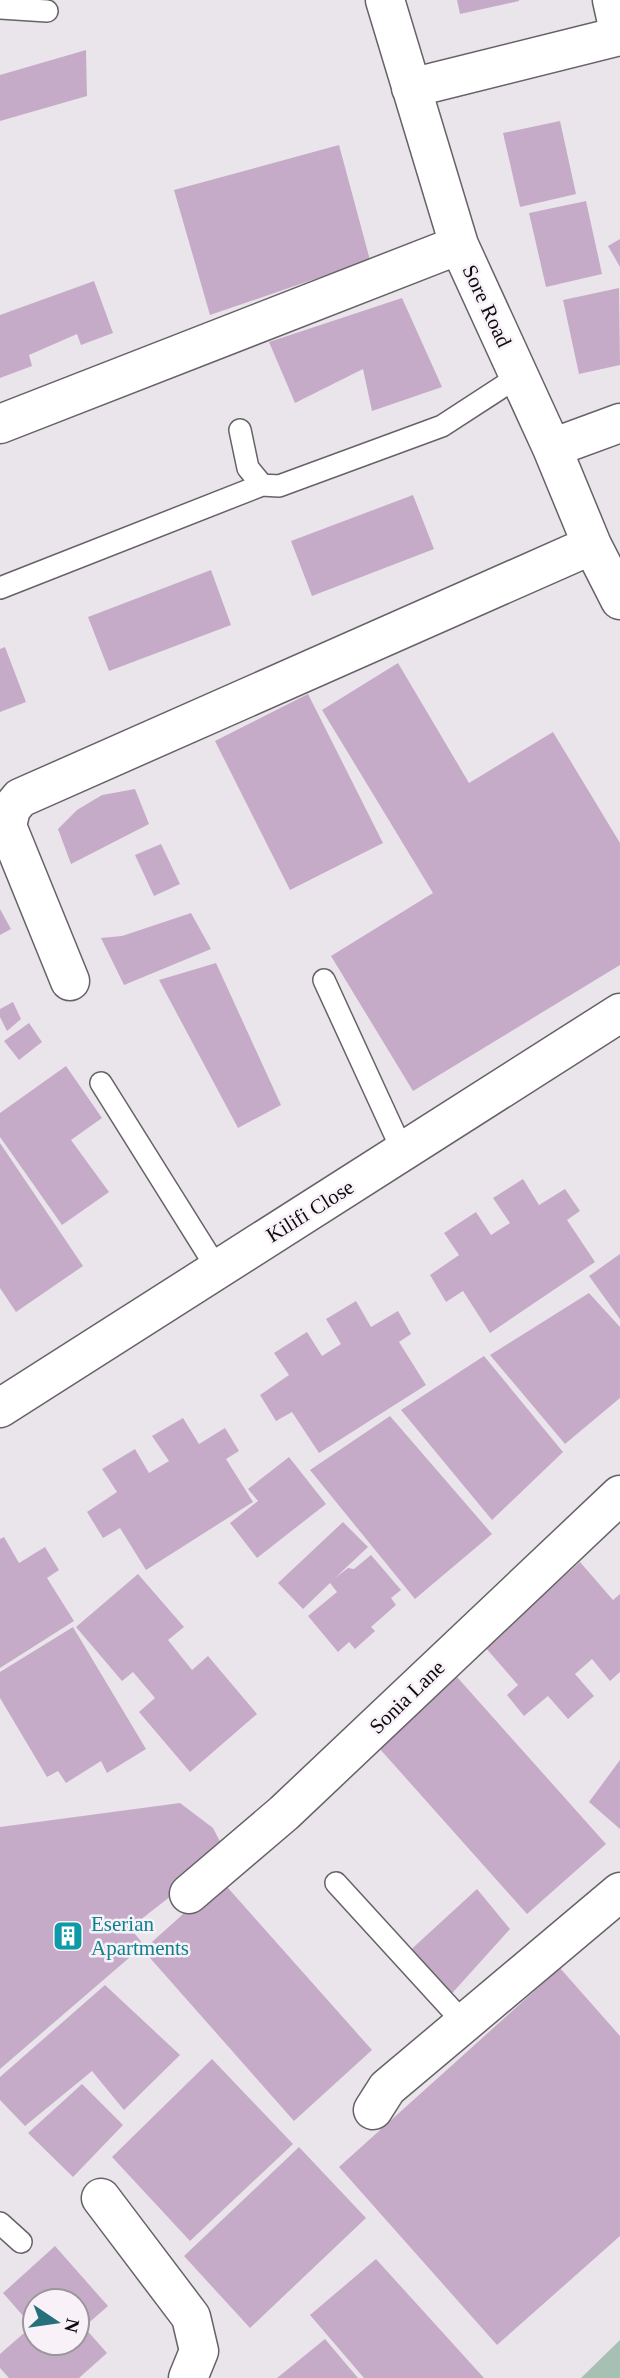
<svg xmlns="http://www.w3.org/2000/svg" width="620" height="2378" font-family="'Times New Roman',serif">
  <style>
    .green { fill: #a6c1b3 }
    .building { fill: #c6abc8; fill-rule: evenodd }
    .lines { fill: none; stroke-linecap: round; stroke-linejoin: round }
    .lane-casing { stroke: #666267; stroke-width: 24 }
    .street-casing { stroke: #666267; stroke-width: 41 }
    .lane { stroke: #fff; stroke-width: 21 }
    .street { stroke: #fff; stroke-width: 38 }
    .labels { text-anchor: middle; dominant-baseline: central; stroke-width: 5; stroke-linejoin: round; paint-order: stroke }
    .street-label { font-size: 21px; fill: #0d0b0d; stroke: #f8f2f8 }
    .culture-label { font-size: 21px; fill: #0d838f; stroke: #f8f2f8; text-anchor: start }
  </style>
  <rect width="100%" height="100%" fill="#eae5eb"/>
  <path class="green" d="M620 2340V2378H581Z"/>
  <path class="building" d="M457 0H519V1L460 14Z
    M86 50 87 96 0 121V75Z
    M560 121 576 194 520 207 503 133Z
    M339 145 370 260 210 315 174 190Z
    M586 201 602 274 546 287 529 213Z
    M620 239V267L608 246Z
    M94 281 113 333 81 345 77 334 29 355 32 366 0 378V315Z
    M619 288 620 365 579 374 563 300Z
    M402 298 442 387 372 411 363 369 295 403 269 342Z
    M413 495 434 549 312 596 291 541Z
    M211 570 231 625 109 671 88 617Z
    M5 647 26 702 0 712V649Z
    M398 663 469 783 553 732 620 843V965L413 1091 331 956 433 893 322 710Z
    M308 694 383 843 290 890 215 741Z
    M135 789 149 824 71 864 58 829 77 810 102 795Z
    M161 844 180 884 154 896 135 855Z
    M0 909 11 929 0 935Z
    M191 913 211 949 124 985 101 938 122 936Z
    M216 963 281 1105 238 1128 159 980Z
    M13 1002 21 1019 7 1031 0 1017V1009Z
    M29 1023 42 1042 19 1060 4 1041Z
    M66 1066 102 1118 71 1140 109 1192 62 1225 0 1137V1113Z
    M0 1143 83 1266 16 1312 0 1288Z
    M523 1179 539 1205 565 1189 580 1211 567 1220 595 1262 490 1333 463 1291 446 1302 430 1275 459 1255 444 1233 476 1212 491 1235 510 1223 493 1198Z
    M620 1254V1319L589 1276Z
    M589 1293 620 1327V1398L565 1444 490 1355Z
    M356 1301 371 1327 398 1311 411 1334 399 1342 426 1385 319 1453 292 1412 276 1421 260 1395 289 1375 274 1353 307 1332 322 1356 341 1344 326 1319Z
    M484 1356 563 1452 492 1520 401 1410Z
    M390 1416 492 1534 415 1599 310 1470Z
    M183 1418 199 1444 225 1428 239 1451 226 1459 253 1502 146 1570 120 1528 103 1538 87 1512 117 1492 102 1469 135 1449 149 1473 169 1461 152 1436Z
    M289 1457 326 1504 257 1558 230 1523 258 1501 248 1489Z
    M343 1522 368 1547 335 1578 348 1568 354 1569 371 1555 401 1590 391 1598 396 1605 371 1627 375 1631 355 1649 349 1642 338 1652 308 1616 337 1592 330 1583 303 1609 278 1583Z
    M4 1537 19 1563 45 1547 59 1570 47 1578 74 1621 0 1668V1539Z
    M580 1562 613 1600 620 1594V1672L610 1681 592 1659 575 1674 594 1696 568 1719 548 1696 524 1716 507 1695 518 1685 485 1647Z
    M138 1574 184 1627 168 1640 192 1670 208 1656 257 1714 190 1772 139 1712 155 1698 133 1672 122 1681 76 1627Z
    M73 1627 146 1749 107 1773 101 1761 66 1783 58 1771 47 1777 0 1698V1672Z
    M457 1677 606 1844 527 1914 379 1748Z
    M620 1760V1829L589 1802Z
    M180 1803 213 1828 226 1853 130 1928 144 1945 0 2069V1827Z
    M221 1880 372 2050 294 2121 143 1950Z
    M477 1889 510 1929 446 2000 404 1956Z
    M560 1968 620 2036V2236L497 2345 339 2167Z
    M105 1985 180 2055 124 2110 92 2071 25 2126 0 2100V2077Z
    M212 2059 293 2144 190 2241 112 2157Z
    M82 2084 123 2125 73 2177 28 2133Z
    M299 2147 366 2218 250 2328 184 2256Z
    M55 2246 108 2306 84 2327 107 2353 79 2378H9L0 2368V2354L32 2326 3 2293ZM35 2301H77V2343H35Z
    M376 2259 484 2378H364L310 2315Z
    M325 2339 358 2378H277Z"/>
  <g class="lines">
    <g class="lane-casing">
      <path id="lane" d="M0 8 47 11
        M240 430 248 468 262 485 279 486 442 426 519 376
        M0 588 262 485
        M324 980 403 1152
        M101 1083 218 1270
        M336 1883 464 2023
        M0 2223 21 2242"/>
    </g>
    <g class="street-casing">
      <path id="street" d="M385 0 459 245 552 448 592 545 620 600
        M612 0 620 36
        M411 88 620 36
        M0 424 459 245
        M552 448 620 423
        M70 981 7 826 11 809 20 798 592 545
        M0 1408 620 1013
        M189 1894 284 1813 620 1495
        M373 2110 387 2088 620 1892
        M101 2198 191 2317 199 2351 188 2378"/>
    </g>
    <use href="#lane" class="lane"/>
    <use href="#street" class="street"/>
  </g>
  <defs>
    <g id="building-square" transform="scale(1.575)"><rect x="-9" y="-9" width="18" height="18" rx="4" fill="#0f9aa8" stroke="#f8f2f8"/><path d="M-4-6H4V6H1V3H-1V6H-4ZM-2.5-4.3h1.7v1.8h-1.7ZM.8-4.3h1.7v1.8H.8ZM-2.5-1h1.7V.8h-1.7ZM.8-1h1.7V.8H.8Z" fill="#fff"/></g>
  </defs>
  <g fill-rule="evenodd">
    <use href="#building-square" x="68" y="1936"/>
  </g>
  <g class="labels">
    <g class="street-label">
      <text transform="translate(487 306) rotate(65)">Sore Road</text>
      <text transform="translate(310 1211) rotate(-32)">Kilifi Close</text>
      <text transform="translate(407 1697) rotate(-44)">Sonia Lane</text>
    </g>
    <g class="culture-label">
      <text x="91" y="1924">Eserian<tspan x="91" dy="24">Apartments</tspan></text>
    </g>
  </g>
  <g transform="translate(56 2322) rotate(103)"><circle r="33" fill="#f8f2f8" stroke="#9a969a" stroke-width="2"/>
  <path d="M0-5L12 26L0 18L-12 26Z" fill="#286f7c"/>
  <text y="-10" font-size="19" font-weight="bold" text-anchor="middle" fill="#0d0b0d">N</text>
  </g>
</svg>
